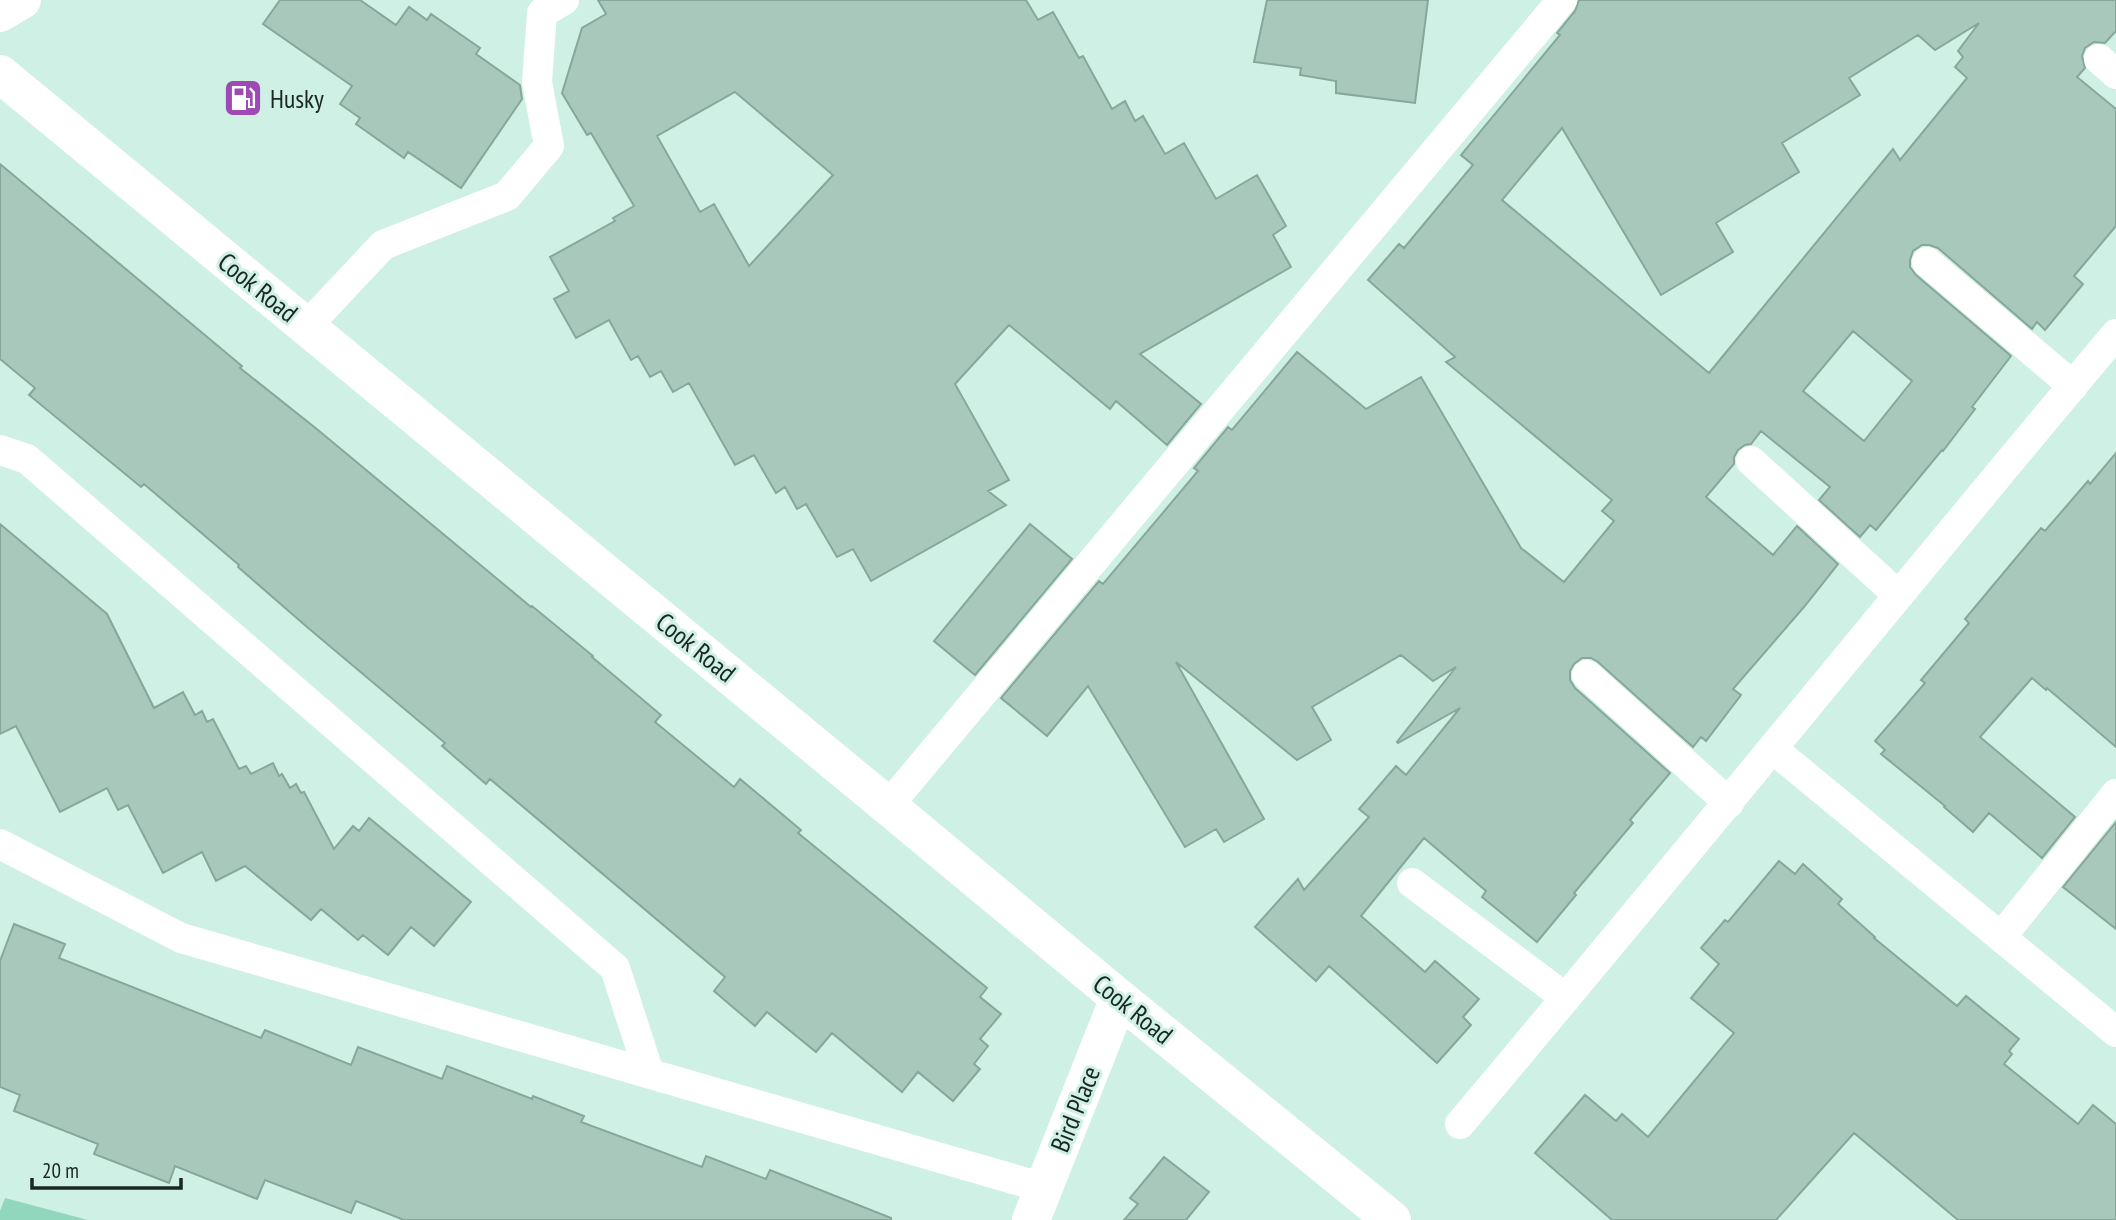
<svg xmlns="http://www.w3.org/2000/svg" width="2116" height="1220" font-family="'PT Sans Narrow',sans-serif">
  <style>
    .green { fill: #90d7be }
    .building { fill: #a8c8bc; stroke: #88a79b; stroke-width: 2; fill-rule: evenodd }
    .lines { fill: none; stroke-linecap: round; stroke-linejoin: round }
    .lane { stroke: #fff; stroke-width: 30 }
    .street { stroke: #fff; stroke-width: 38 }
    .secondary { stroke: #fff; stroke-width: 38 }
    .labels { text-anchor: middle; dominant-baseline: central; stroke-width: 6; stroke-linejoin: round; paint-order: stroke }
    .poi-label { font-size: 26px; fill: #1a2621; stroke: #cff0e4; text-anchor: start }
    .street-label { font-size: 26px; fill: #1a2621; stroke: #cff0e4 }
  </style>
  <rect width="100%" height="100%" fill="#cff0e4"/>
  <path class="green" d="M5 1198 88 1220H0V1211Z"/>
  <path class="building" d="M280 0H360L396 25 409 7 427 20 431 14 480 48 476 54 520 85 522 99 461 188 408 152 404 158 356 124 360 118 340 104 352 86 263 24Z
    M598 0H1026L1038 20 1053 12 1079 58 1083 56 1112 109 1125 101 1135 121 1143 116 1165 154 1184 143 1216 199 1257 175 1286 226 1273 235 1291 267 1140 354 1201 404 1167 445 1116 401 1110 409 1009 325 955 384 1009 480 988 491 1006 505 871 581 853 549 837 557 806 504 797 509 785 487 776 493 754 455 735 465 689 383 673 392 661 371 650 377 638 356 631 360 609 320 576 338 554 299 569 291 550 257 615 221 613 218 634 206 591 133 587 135 562 93 582 28 606 14ZM735 92 833 175 749 266 714 204 700 212 657 136Z
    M1267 0H1428L1415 103 1336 93V81L1300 75 1301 68 1254 62Z
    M1579 0H2116V31L2105 43 2094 42 2085 48 2082 56 2085 68 2077 77 2116 109V226L2074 276 2083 284 2045 330 2037 322 2032 329 1938 248 1929 245H1922L1913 251 1910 260V267L1916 275 2011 356 1972 407 1975 409 1943 451 1942 450 1876 530 1870 525 1860 537 1819 500 1830 487 1761 431 1751 444 1745 445 1738 450 1734 457V464L1706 497 1773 555 1797 526 1838 564 1804 607 1733 689 1741 695 1706 741 1701 737 1693 747 1598 662 1591 658H1582L1574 664 1570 671V680L1575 688 1670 773 1630 820 1633 823 1574 893 1576 895 1537 942 1482 897 1486 891 1424 838 1361 916 1425 972 1435 961 1479 999 1463 1017 1471 1025 1437 1063 1329 966 1316 981 1255 927 1298 879 1304 890 1369 817 1359 809 1396 766 1406 775 1460 708 1398 743 1397 742 1456 667 1433 681 1401 655 1312 707 1331 740 1297 760 1176 662 1264 819 1224 842 1216 829 1185 847 1088 686 1047 736 1001 698 1099 581 1103 584 1198 471 1194 468 1228 427 1232 430 1297 352 1366 409 1421 377 1521 548 1564 582 1614 521 1602 511 1612 500 1446 362 1455 357 1368 280 1399 244 1404 248 1473 165 1461 155 1560 35 1557 33 1575 11ZM1979 23 1958 51 1963 57 1955 67 1967 78 1900 160 1893 149 1709 373 1502 200 1562 128 1661 295 1733 252 1716 223 1799 172 1782 143 1860 95 1849 78 1918 35 1935 50ZM1853 331 1912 381 1864 441 1803 391Z
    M0 164 242 366 240 368 318 430 531 607 532 606 593 656 592 657 661 715 655 722 734 787 740 779 801 830 798 833 987 988 980 997 1001 1014 980 1039 988 1046 974 1064 980 1069 953 1101 918 1072 902 1092 832 1033 816 1052 767 1012 755 1026 714 991 725 977 490 779 486 784 442 746 445 743 307 627 238 567 239 565 144 484 141 487 29 395 35 388 0 359Z
    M2116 453V747L2047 688 2046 690 2032 678 1980 737 2075 817 2042 858 1989 813 1973 832 1944 807 1945 806 1881 754 1885 750 1875 741 1925 683 1921 680 1969 623 1965 619 2041 528 2045 531 2088 481 2090 484Z
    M0 524 107 614 154 708 183 692 195 715 202 711 207 722 213 719 239 769 246 766 251 774 273 763 279 776 282 774 290 788 296 784 301 793 304 792 334 849 353 826 359 831 369 818 471 902 434 946 411 927 388 955 363 935 358 940 321 909 311 920 245 866 216 881 202 852 163 873 128 805 118 810 107 788 60 812 16 726 0 734Z
    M1030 524 1072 559 975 675 934 641Z
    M2116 822V929L2063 887Z
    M1779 861 1795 874 1803 864 1842 899 1838 904 1875 937 1874 938 1957 1006 1966 996 2019 1039 2009 1051 2012 1054 2004 1064 2078 1124 2093 1105 2116 1124V1220H1958L1854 1133 1776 1220H1612L1535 1153 1585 1095 1616 1121 1622 1114 1648 1137 1734 1033 1691 998 1719 964 1701 948 1725 920 1728 922Z
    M14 924 65 944 59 958 261 1038 265 1030 351 1065 358 1047 442 1079 447 1066 532 1099 533 1096 584 1116 581 1122 702 1167 706 1156 766 1179 770 1170 891 1218V1220H404L356 1201 351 1213 265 1180 257 1199 175 1166 169 1183 94 1154 98 1144 14 1111 20 1095 0 1087V961Z
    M1164 1157 1209 1192 1186 1220H1124L1138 1204 1130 1198Z"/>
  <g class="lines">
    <path class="lane" d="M2099 59 2116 74
      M1927 262 2073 386
      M306 327 383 245 507 196 549 146 537 82 542 13 564 0
      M0 450 27 459 615 968 649 1073
      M1751 461 1898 595
      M1587 675 1729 803
      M1773 749 2116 1032
      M888 806 1562 0
      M0 844 181 938 1044 1188
      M1412 883 1566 998
      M2001 937 2116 794
      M1460 1124C1681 862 1896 596 2116 334"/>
    <path class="street" d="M1031 1220 1119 998"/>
    <path class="secondary" d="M0 13 22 0
      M0 74 888 806 1119 998 1392 1220"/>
  </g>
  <defs>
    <g id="fuel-square" transform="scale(2.0125)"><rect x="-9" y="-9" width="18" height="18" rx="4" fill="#9f49b6" stroke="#cff0e4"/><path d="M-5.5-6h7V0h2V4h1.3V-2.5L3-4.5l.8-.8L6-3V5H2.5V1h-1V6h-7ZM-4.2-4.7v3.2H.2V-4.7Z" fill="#fff"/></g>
  </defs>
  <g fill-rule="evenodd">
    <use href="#fuel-square" x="243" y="98"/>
  </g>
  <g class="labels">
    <g class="poi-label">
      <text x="270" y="98">Husky</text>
    </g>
    <g class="street-label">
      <text transform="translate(258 287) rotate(39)">Cook Road</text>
      <text transform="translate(696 647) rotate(39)">Cook Road</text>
      <text transform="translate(1133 1009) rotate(39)">Cook Road</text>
      <text transform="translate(1075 1109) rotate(-68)">Bird Place</text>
    </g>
  </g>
  <path d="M32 1178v10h149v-10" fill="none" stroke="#1a2621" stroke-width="3.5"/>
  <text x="42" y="1178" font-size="21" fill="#1a2621" stroke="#cff0e4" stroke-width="5" paint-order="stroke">20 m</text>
</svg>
